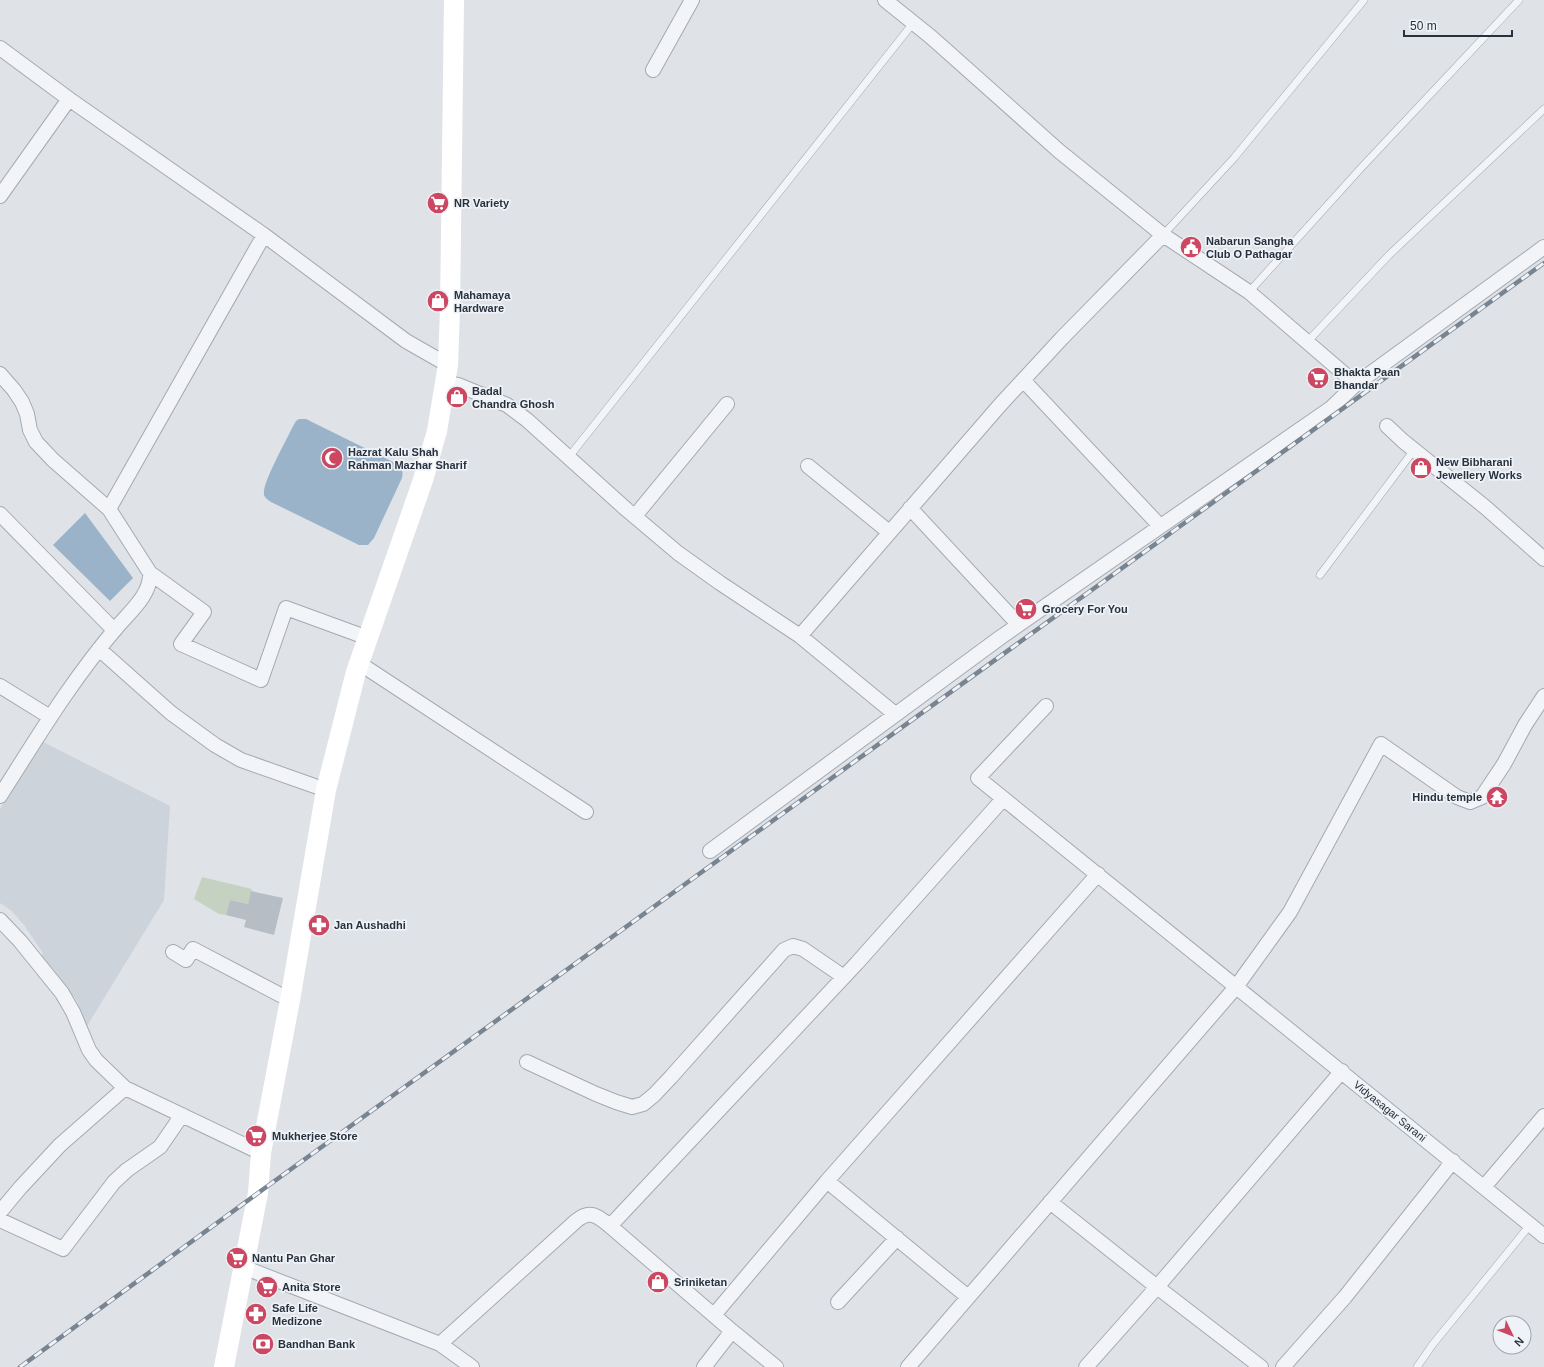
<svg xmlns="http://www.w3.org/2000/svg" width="1544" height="1367" font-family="Helvetica,sans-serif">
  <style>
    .built { fill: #cdd3da }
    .green { fill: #c6d2c1 }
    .water { fill: #9bb3c8 }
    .building { fill: #b7bdc5 }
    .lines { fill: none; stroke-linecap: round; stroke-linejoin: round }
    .lane-casing { stroke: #a4aab2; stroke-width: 8 }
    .street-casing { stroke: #a4aab2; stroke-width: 16 }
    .lane { stroke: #f2f4f7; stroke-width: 7 }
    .street { stroke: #f2f4f7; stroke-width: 14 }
    .secondary { stroke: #fff; stroke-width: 20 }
    .rail-casing { stroke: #798491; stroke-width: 4.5 }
    .rail { stroke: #eff2f6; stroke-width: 3; stroke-dasharray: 9; stroke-linecap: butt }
    .labels { text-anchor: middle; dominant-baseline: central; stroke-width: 3.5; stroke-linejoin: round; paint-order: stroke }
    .poi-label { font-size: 11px; font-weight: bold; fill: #28323f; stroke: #eff2f6; text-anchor: start }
    .street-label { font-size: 11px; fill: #28323f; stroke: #eff2f6 }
  </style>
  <rect width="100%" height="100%" fill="#dfe3e8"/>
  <path class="built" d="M43 742 170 806 164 900 87 1026 77 1001 54 970 41 956 43 953 24 925 12 911 0 903V809Z"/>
  <path class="green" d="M202 877 252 889 248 904 230 900 226 915 219 914 194 899Z"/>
  <path class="water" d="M299 419H306L393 462C400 467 404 468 402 478L374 538 368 545H359L271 502C267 499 263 497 264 492 264 480 286 441 292 428L296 421Z
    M85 513 133 578 110 601 53 545Z"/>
  <path class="building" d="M251 891 283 898 274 935 244 927 246 920 226 915 230 900 248 904Z"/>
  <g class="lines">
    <g class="lane-casing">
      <path id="lane" d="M1163 235 1234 158 1364 0
        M1249 292 1361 168 1519 0
        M1307 342 1389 255 1544 109
        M568 458 914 22
        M1320 575 1414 450
        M1417 1367 1433 1344 1530 1225"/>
    </g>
    <g class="street-casing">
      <path id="street" d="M885 0 931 37 1059 151 1163 235 1249 292 1356 384
        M0 48 69 99 264 235 406 341 448 365
        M653 70 692 0
        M0 196 69 99
        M0 374 14 390 22 402 27 414 30 430 36 442 53 460 109 509 150 573C151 594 131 611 118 626 73 678 37 738 0 796
        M1023 380 1160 526
        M445 383 458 385 507 405 527 420 627 510 678 553 720 583 800 636 895 714
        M1387 426 1403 441 1485 507 1544 559
        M808 466 889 532
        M910 508 1018 624
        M109 509 264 235
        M0 514 114 630
        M635 516 727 404
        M150 573 204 612 181 644 261 680 286 608 368 638
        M800 636 1000 405 1062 338 1163 235
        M99 649 171 713 215 745 241 760 326 790
        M359 663 586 812
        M0 686 50 717
        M1046 706 978 778 1544 1236
        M710 851 1001 637 1331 408 1356 384 1544 247
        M0 920 20 941 62 993 73 1012 89 1050 96 1060 125 1088 261 1153
        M173 952 186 960 193 949 290 1000
        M527 1062 596 1094 616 1102 632 1107 643 1104 654 1095 671 1077 784 950 793 946 803 949 844 977
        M827 1181 968 1297
        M1484 1187 1544 1116
        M1050 1202 1157 1287 1261 1367
        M0 1212 20 1188 60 1145 125 1088
        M0 1220 63 1249 114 1182 127 1170 160 1147 182 1115
        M610 1226 857 963 1003 799
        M243 1267 440 1344 472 1367
        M838 1302 897 1238
        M714 1315 827 1181 1098 874
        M440 1344 576 1221C590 1209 598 1216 610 1226L732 1331 776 1367
        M704 1367 732 1331
        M908 1367 1236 987 1290 912 1381 744 1457 797 1470 802 1482 797 1504 764 1525 725 1544 696
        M1086 1367 1157 1287 1342 1071
        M1283 1367 1345 1297 1453 1161"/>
    </g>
    <use href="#lane" class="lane"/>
    <use href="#street" class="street"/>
    <path class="secondary" d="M224 1367 258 1193 261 1153 290 1000 326 790 356 672 423 480 437 431 448 365 450 309 454 0"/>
    <g class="rail-casing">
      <path id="rail" d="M20 1367 258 1193 1544 263"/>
    </g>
    <use href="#rail" class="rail"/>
  </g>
  <defs>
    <g id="supermarket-disc" transform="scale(1.15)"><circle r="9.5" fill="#cb4762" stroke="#eff2f6"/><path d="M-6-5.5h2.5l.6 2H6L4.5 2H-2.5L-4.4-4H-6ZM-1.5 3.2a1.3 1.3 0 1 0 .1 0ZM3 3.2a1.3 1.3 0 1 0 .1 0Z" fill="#fff"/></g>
    <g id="civic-disc" transform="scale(1.15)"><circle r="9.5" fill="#cb4762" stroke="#eff2f6"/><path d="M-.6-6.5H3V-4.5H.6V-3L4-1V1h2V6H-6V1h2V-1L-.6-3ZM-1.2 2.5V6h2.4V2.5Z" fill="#fff"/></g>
    <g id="shop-disc" transform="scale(1.15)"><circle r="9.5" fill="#cb4762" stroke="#eff2f6"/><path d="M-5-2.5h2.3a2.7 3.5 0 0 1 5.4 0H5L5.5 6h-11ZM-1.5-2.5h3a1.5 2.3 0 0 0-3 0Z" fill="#fff"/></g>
    <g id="mosque-disc" transform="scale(1.15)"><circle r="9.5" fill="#cb4762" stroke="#eff2f6"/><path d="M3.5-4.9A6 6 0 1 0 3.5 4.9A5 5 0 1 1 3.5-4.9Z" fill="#fff"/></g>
    <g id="temple-disc" transform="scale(1.15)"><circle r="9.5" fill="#cb4762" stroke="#eff2f6"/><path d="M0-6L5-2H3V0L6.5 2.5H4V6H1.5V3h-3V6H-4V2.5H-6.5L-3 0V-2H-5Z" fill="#fff"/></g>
    <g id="pharmacy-disc" transform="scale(1.15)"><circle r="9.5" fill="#cb4762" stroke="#eff2f6"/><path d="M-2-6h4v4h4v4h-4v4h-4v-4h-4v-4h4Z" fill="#fff"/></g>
    <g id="bank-disc" transform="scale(1.15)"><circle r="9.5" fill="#cb4762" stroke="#eff2f6"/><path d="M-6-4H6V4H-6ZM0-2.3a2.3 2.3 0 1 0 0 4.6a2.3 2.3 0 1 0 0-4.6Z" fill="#fff"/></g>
  </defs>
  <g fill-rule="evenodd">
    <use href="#supermarket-disc" x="438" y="203"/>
    <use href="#civic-disc" x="1191" y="247"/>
    <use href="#shop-disc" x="438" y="301"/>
    <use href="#supermarket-disc" x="1318" y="378"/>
    <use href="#shop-disc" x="457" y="397"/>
    <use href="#mosque-disc" x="332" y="458"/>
    <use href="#shop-disc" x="1421" y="468"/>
    <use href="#supermarket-disc" x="1026" y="609"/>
    <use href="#temple-disc" x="1497" y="797"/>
    <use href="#pharmacy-disc" x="319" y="925"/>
    <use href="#supermarket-disc" x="256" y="1136"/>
    <use href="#supermarket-disc" x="237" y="1258"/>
    <use href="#shop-disc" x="658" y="1282"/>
    <use href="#supermarket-disc" x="267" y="1287"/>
    <use href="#pharmacy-disc" x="256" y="1314"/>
    <use href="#bank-disc" x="263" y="1344"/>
  </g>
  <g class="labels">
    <g class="poi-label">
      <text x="454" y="203">NR Variety</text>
      <text x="1206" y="241">Nabarun Sangha<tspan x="1206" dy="13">Club O Pathagar</tspan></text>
      <text x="454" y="295">Mahamaya<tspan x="454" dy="13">Hardware</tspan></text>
      <text x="1334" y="372">Bhakta Paan<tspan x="1334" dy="13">Bhandar</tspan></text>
      <text x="472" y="391">Badal<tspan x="472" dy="13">Chandra Ghosh</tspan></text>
      <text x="348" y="452">Hazrat Kalu Shah<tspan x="348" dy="13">Rahman Mazhar Sharif</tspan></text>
      <text x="1436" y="462">New Bibharani<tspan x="1436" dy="13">Jewellery Works</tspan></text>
      <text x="1042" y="609">Grocery For You</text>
      <text x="1482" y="797" text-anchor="end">Hindu temple</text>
      <text x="334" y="925">Jan Aushadhi</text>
      <text x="272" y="1136">Mukherjee Store</text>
      <text x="252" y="1258">Nantu Pan Ghar</text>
      <text x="674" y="1282">Sriniketan</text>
      <text x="282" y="1287">Anita Store</text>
      <text x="272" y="1308">Safe Life<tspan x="272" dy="13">Medizone</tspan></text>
      <text x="278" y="1344">Bandhan Bank</text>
    </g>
    <g class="street-label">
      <text transform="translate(1390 1111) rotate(39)">Vidyasagar Sarani</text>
    </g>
  </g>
  <g transform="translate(1512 1335) rotate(133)"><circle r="19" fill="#eff2f6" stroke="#9fa5ad"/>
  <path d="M0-3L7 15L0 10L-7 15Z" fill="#cb4762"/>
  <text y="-6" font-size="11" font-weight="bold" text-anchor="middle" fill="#28323f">N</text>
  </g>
  <path d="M1404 30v6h108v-6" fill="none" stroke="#28323f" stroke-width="2"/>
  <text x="1410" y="30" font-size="12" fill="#28323f" stroke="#eff2f6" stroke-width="3" paint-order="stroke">50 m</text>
</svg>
